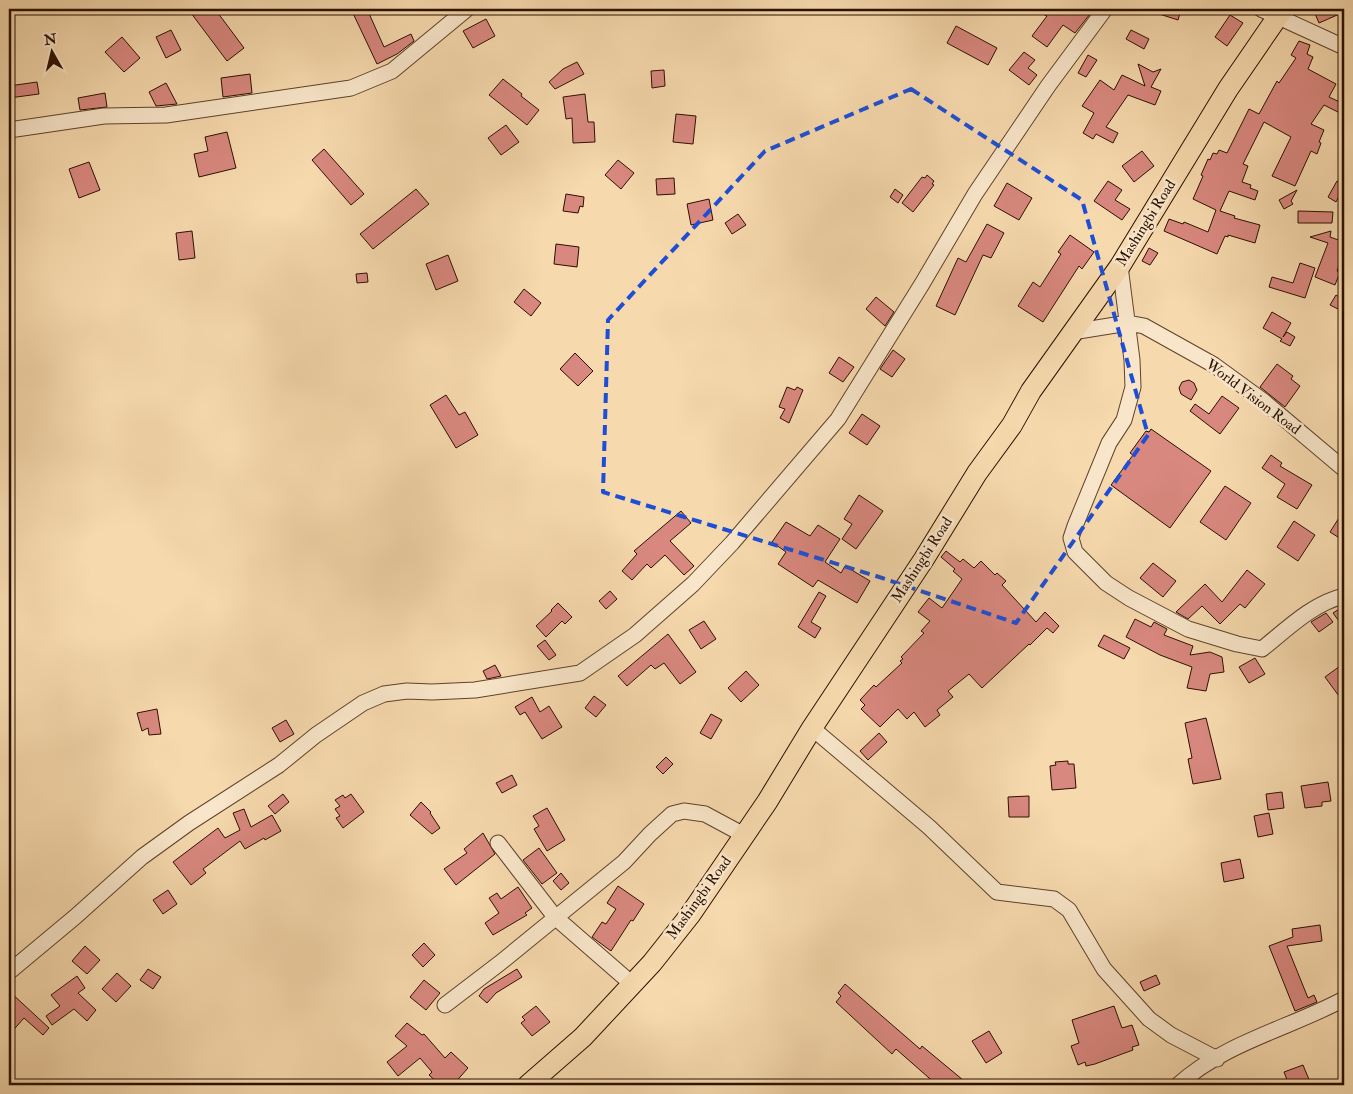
<svg xmlns="http://www.w3.org/2000/svg" width="1353" height="1094" font-family="'IM FELL Double Pica',serif">
  <style>
    .building { fill: #d9887f; stroke: #2b1000 }
    .lines { fill: none; stroke-linecap: round; stroke-linejoin: round }
    .minor-casing { stroke: #5e422b; stroke-width: 17 }
    .major-casing { stroke: #2b1000; stroke-width: 22 }
    .minor { stroke: #f9e6ca; stroke-width: 15 }
    .major { stroke: #f6d9ad; stroke-width: 20 }
    .marked { fill: none; stroke: #1d4ed8; stroke-width: 4; stroke-dasharray: 10 6; stroke-linejoin: round }
    .labels { text-anchor: middle; dominant-baseline: central; stroke-width: 5; stroke-linejoin: round; paint-order: stroke }
    .street-label { font-size: 15px; fill: #2b1000; stroke: #f9e6ca }
  </style>
  <rect width="100%" height="100%" fill="#f6d9ad"/>
  <filter id="stains"><feTurbulence type="fractalNoise" baseFrequency=".004" numOctaves="4"/><feColorMatrix values="0 0 0 0 .2 0 0 0 0 .09 0 0 0 0 .02 0 0 0 .5 -.17"/></filter>
  <radialGradient id="worn" r=".72"><stop offset=".6" stop-color="#630" stop-opacity="0"/><stop offset="1" stop-color="#630" stop-opacity=".3"/></radialGradient>
  <path class="building" d="M188 9H215L244 48 227 61Z
    M351 9H367L384 47 411 34 414 41 397 54 377 64Z
    M1032 9H1094L1075 33 1063 25 1047 47 1032 36 1047 16Z
    M1151 9H1175L1181 10 1178 20 1150 11Z
    M1313 9H1344V12L1319 23Z
    M1230 15 1243 23 1227 46 1215 37Z
    M486 19 495 36 473 48 463 31Z
    M956 26 997 48 988 65 947 43Z
    M171 30 181 50 166 58 156 37Z
    M1131 30 1149 39 1144 49 1126 39Z
    M122 37 140 58 124 72 105 52Z
    M1299 41 1310 45 1307 54 1313 57 1308 69 1336 84 1329 97 1344 104V115L1324 105 1311 124 1324 130 1319 142 1321 143 1317 154 1311 151 1295 186 1272 176 1291 137 1264 122 1243 164 1248 166 1242 182 1251 185 1250 188 1258 191 1255 200 1229 191 1220 211 1235 216 1234 218 1260 225 1255 243 1228 235V237L1225 236 1217 254 1164 231 1169 219 1183 224 1184 222 1208 232 1216 210 1193 199 1203 176 1201 175 1208 159 1210 160 1213 153 1217 154 1219 150 1227 153 1249 109 1259 114 1277 81 1279 83 1296 58 1291 55Z
    M1024 52 1035 60 1028 68 1037 75 1029 85 1009 70Z
    M1088 55 1097 60 1086 77 1078 73Z
    M577 62 584 74 555 89 549 82 563 69Z
    M1138 64 1153 72 1161 69 1151 87 1161 91 1155 105 1128 95 1106 127 1118 133 1113 143 1096 134 1093 139 1083 133 1094 113 1082 106 1100 80 1114 90 1122 75 1145 86Z
    M664 70 665 86 652 88 651 71Z
    M250 74 252 93 223 97 221 78Z
    M503 79 522 94 521 96 539 110 527 125 489 95Z
    M37 82 39 94 9 98V86Z
    M166 83 177 104 156 106 149 92Z
    M105 93 107 107 80 110 78 98Z
    M585 94 588 122H594L595 142 573 143 572 118 566 119 563 97Z
    M676 114 696 116 693 144 673 142Z
    M506 125 519 142 501 155 488 138Z
    M227 132 236 168 199 177 194 154 208 151 205 137Z
    M324 149 364 194 351 205 312 160Z
    M1142 151 1154 166 1134 182 1122 166Z
    M618 160 634 173 621 189 605 175Z
    M89 162 100 190 79 198 69 169Z
    M927 175 934 181 932 184 934 185 913 212 902 203 922 177 925 178Z
    M674 178 675 194 657 195 656 179Z
    M1108 181 1122 190 1115 200 1130 209 1122 220 1094 201Z
    M1337 181 1344 184V187L1336 202 1328 197Z
    M1007 183 1032 198 1019 220 994 206Z
    M416 189 429 204 373 249 360 234Z
    M895 189 903 195 898 203 890 197Z
    M1297 190 1291 201 1293 204 1284 209 1279 200Z
    M566 194 584 197 583 207 580 206 578 213 563 211Z
    M709 199 713 220 691 225 687 204Z
    M1298 211 1333 212 1332 223H1298Z
    M738 214 746 225 732 234 725 223Z
    M987 224 1004 233 991 258 983 255 955 315 936 306 958 258 966 262Z
    M192 231 195 258 179 260 176 233Z
    M1331 231 1330 237 1344 242V251L1337 271 1340 272 1335 285 1315 277 1328 243 1310 237Z
    M1070 235 1094 252 1082 269 1079 266 1043 322 1018 306 1033 282 1040 287 1061 254 1058 252Z
    M556 244 579 247 577 267 554 264Z
    M1149 248 1158 253 1150 265 1142 261Z
    M448 255 458 281 436 290 426 264Z
    M1300 263 1315 268 1305 298 1269 287 1272 277 1293 283Z
    M367 273 368 282 357 283 356 274Z
    M524 289 541 303 531 316 514 302Z
    M1336 295 1344 300 1340 310 1330 305Z
    M876 297 894 312 885 326 866 309Z
    M1272 312 1291 323 1283 337 1287 332 1295 337 1290 346 1280 341 1282 339 1263 328Z
    M893 350 905 359 892 377 880 369Z
    M575 353 593 371 578 386 560 369Z
    M839 357 854 367 843 382 829 373Z
    M1277 364 1293 376 1291 379 1300 386 1285 407 1260 387Z
    M1189 380 1194 383 1197 390 1191 400 1181 394 1179 388 1182 382Z
    M787 387 795 390 797 387 803 390 789 423 780 418 785 409 779 407Z
    M446 395 459 415 465 412 478 435 456 448 430 405Z
    M1222 396 1239 408 1220 434 1190 411 1195 404 1209 414Z
    M862 414 880 426 867 445 849 433Z
    M1151 429 1211 471 1170 528 1111 485 1133 455 1130 453 1146 431 1149 432Z
    M1271 455 1282 463 1280 466 1312 485 1297 509 1277 497 1285 484 1262 468Z
    M1225 486 1251 503 1226 540 1200 522Z
    M859 495 883 511 856 549 842 539 852 524 844 519Z
    M1344 510V541L1330 532Z
    M681 511 691 523 670 541 694 566 684 575 665 555 651 568 647 564 632 580 622 571 637 554 634 551Z
    M1294 521 1315 535 1298 561 1277 547Z
    M786 522 810 536 818 525 840 539 825 562 841 573 845 566 870 581 857 603 818 580 813 587 778 564 786 552 772 542Z
    M946 551 960 562 963 559 974 568 981 561 995 575 997 573 1006 581 1002 585 1036 622 1045 612 1059 626 1053 633 1047 628 1030 645 1029 644 982 688 969 674 948 691 953 697 937 710 940 715 925 727 914 712 907 719 898 709 880 727 861 709 865 705 860 700 874 685 876 687 902 663 900 661 903 659 901 657 924 633 921 631 930 621 918 612 929 598 942 608 962 579 953 571 955 569 941 557Z
    M1153 563 1176 581 1163 597 1140 578Z
    M1247 570 1265 584 1245 608 1240 604 1220 624 1202 606 1188 619 1176 612 1205 584 1222 602Z
    M610 591 617 599 606 609 599 601Z
    M819 592 826 596 811 622 821 628 815 638 798 627Z
    M558 603 572 617 565 624 562 621 546 637 536 626 552 611 551 610Z
    M1344 606V628L1333 613Z
    M1326 613 1333 622 1319 632 1311 622Z
    M1135 619 1151 627 1154 622 1167 629 1164 635 1193 646 1190 655 1210 652 1222 657 1224 672 1210 674 1206 691 1187 688 1192 667 1160 655 1126 637Z
    M704 621 716 639 701 649 689 630Z
    M668 634 696 672 680 684 664 663 655 669 651 665 627 686 618 676Z
    M1104 635 1130 648 1124 659 1098 646Z
    M545 640 556 655 549 660 537 646Z
    M1255 658 1265 674 1249 683 1239 667Z
    M495 665 501 676 487 679 483 671Z
    M1340 666 1344 672V703L1325 677Z
    M746 671 759 685 741 702 728 688Z
    M594 696 606 705 596 717 585 708Z
    M532 697 540 712 549 706 562 727 542 739 525 712 520 715 515 707Z
    M157 709 161 734 149 735 148 728 142 731 137 713Z
    M711 714 722 720 711 739 700 733Z
    M1206 718 1221 779 1193 784 1188 759 1192 758 1185 723Z
    M286 720 294 734 280 742 272 728Z
    M879 733 887 742 868 760 860 751Z
    M666 757 673 764 663 774 656 767Z
    M1068 761V764H1074L1076 788 1052 790 1050 766 1056 765 1055 762Z
    M512 775 517 785 502 793 496 783Z
    M1328 782 1331 801 1322 802V806L1305 808 1301 786Z
    M1282 792 1284 808 1268 810 1266 794Z
    M283 794 289 802 275 814 268 806Z
    M351 794 364 812 343 828 336 818 340 816 335 809 340 806 335 800 343 795 345 798Z
    M1029 796V817H1009L1008 797Z
    M421 802 431 812 430 813 440 828 432 834 410 815Z
    M547 808 565 840 547 851 534 829 539 826 533 816Z
    M244 809 251 827 272 815 281 831 265 840 264 838 245 849 240 841 203 869 206 873 191 885 173 862 218 828 225 838 240 830 233 813Z
    M1269 813 1273 834 1258 837 1254 816Z
    M483 833 495 854 456 885 444 869 467 853 464 849Z
    M539 848 557 873 542 884 523 860Z
    M1240 859 1244 878 1224 882 1221 863Z
    M561 873 569 883 561 890 553 881Z
    M618 886 644 904 633 921 631 920 611 951 592 937 602 922 606 924 616 909 607 903Z
    M518 887 532 908 525 913 527 915 493 935 485 923 499 913 489 898 497 893 501 899Z
    M168 890 177 904 163 914 153 900Z
    M1320 925 1322 941 1287 946 1308 998 1314 995 1317 1002 1295 1011 1269 946 1293 937 1292 929Z
    M424 943 435 955 423 967 412 955Z
    M85 946 100 960 87 974 72 961Z
    M148 969 161 977 153 989 140 980Z
    M517 969 522 977 496 993 487 1003 479 996 484 989Z
    M117 973 131 986 116 1002 102 989Z
    M1156 975 1160 984 1144 991 1140 982Z
    M77 976 85 988 78 993 96 1010 87 1021 74 1009 52 1025 46 1016 60 1006 51 995Z
    M424 980 440 993 426 1010 410 997Z
    M845 984 920 1049 922 1046 969 1085H937L896 1049 892 1054 836 1002 841 996 838 993Z
    M9 991 49 1028 43 1035 24 1018 9 1035Z
    M536 1006 550 1022 532 1036 521 1023 525 1020 522 1017Z
    M1114 1006 1122 1028 1132 1025 1139 1045 1132 1047 1133 1050 1095 1064 1086 1066 1085 1062 1078 1065 1071 1046 1079 1043 1072 1020Z
    M407 1023 422 1035 424 1034 445 1058 451 1052 468 1068 453 1085H440L429 1075 432 1072 420 1058 398 1076 387 1062 407 1046 395 1036Z
    M989 1031 1002 1053 986 1063 972 1041Z
    M1303 1065 1310 1082 1301 1085H1289L1284 1072Z"/>
  <g class="lines">
    <g class="minor-casing">
      <path id="minor" d="M1261 9 1344 47
        M9 130 104 116 166 115 351 88 392 71 467 9
        M1120 266 1132 360 1133 387 1124 420 1109 443 1075 526 1071 538 1075 552 1106 583 1129 598 1188 629 1237 644 1262 649C1287 629 1313 603 1344 596
        M1072 332 1128 323 1144 326 1214 365 1262 400 1344 469
        M812 728 929 827 997 892 1054 899 1069 910 1104 969 1149 1019 1171 1035 1217 1059
        M498 843 555 917 632 984
        M9 972 75 917 142 857 189 823 279 765 316 735 363 703 384 694 407 691 432 692 475 690 580 673 635 635 693 584 732 543 838 419 922 284 975 194 1048 86 1105 9
        M445 1005 500 963 624 862 650 834 672 814 684 811 705 814 744 835
        M1178 1085C1224 1043 1290 1028 1344 999"/>
    </g>
    <g class="major-casing">
      <path id="major" d="M528 1085 583 1037 652 963 690 915 767 802 812 728 924 559 977 473 1012 425 1031 391 1120 266 1228 89 1283 9"/>
    </g>
    <use href="#minor" class="minor"/>
    <use href="#major" class="major"/>
  </g>
  <path class="marked" d="M911 89 1082 200 1148 435 1016 623 876 576 603 492 608 320 765 151Z"/>
  <g class="labels">
    <g class="street-label">
      <text transform="translate(1146 223) rotate(-58)">Mashingbi Road</text>
      <text transform="translate(1253 397) rotate(37)">World Vision Road</text>
      <text transform="translate(922 560) rotate(-57)">Mashingbi Road</text>
      <text transform="translate(699 898) rotate(-54)">Mashingbi Road</text>
    </g>
  </g>
  <rect width="1353" height="1094" fill="none" stroke="#f6d9ad" stroke-width="30"/>
  <rect x="10" y="10" width="1333" height="1074" fill="none" stroke="#2b1000" stroke-width="2.5"/>
  <rect x="15" y="15" width="1323" height="1064" fill="none" stroke="#2b1000"/>
  <g transform="translate(52 52) rotate(352)" stroke="#f9e6ca" stroke-width="4" paint-order="stroke">
  <path d="M0-4L9 19L0 12L-9 19Z" fill="#2b1000"/>
  <text y="-8" font-size="14" font-weight="bold" text-anchor="middle" fill="#2b1000">N</text>
  </g>
  <rect width="100%" height="100%" filter="url(#stains)"/>
  <rect width="100%" height="100%" fill="url(#worn)"/>
</svg>
